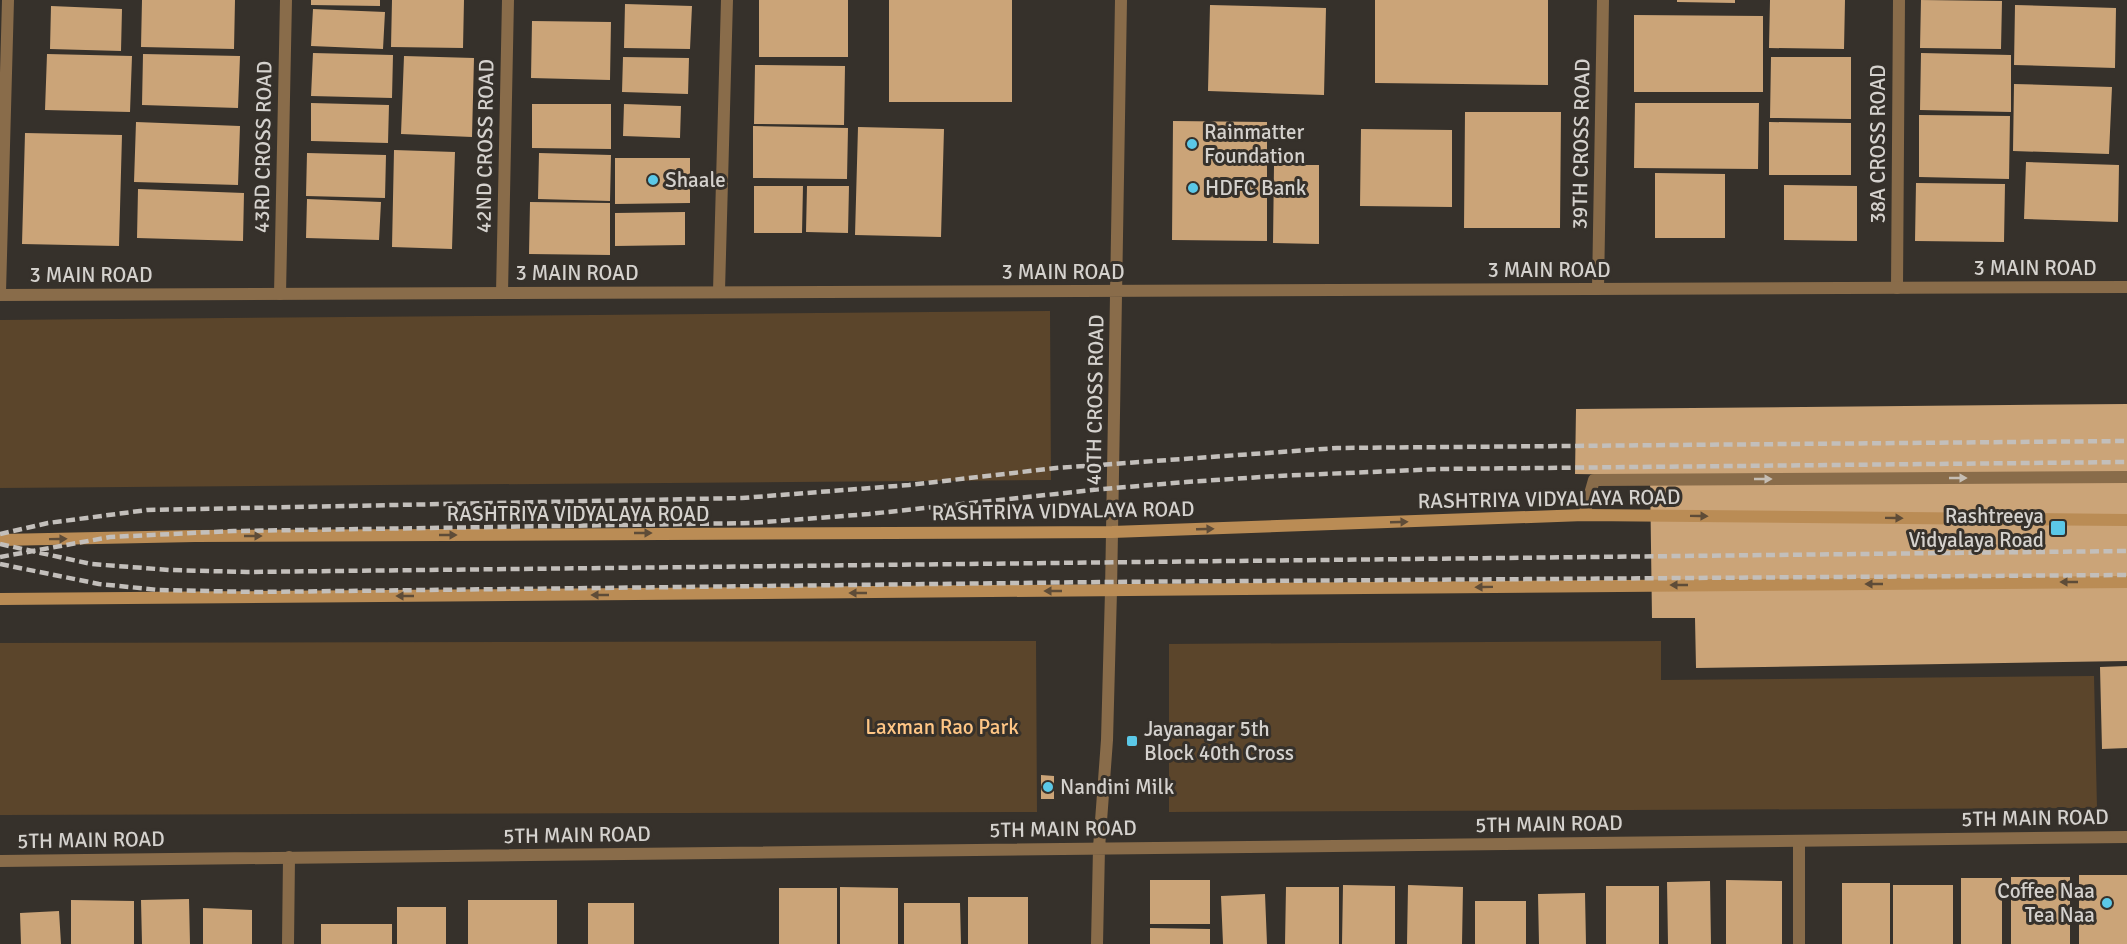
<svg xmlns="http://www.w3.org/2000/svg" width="2127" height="944" font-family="Signika,sans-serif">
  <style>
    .green { fill: #5b452b }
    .building { fill: #cba478 }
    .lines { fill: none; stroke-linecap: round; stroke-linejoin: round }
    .service { stroke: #896c4a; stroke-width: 12 }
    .minor { stroke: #896c4a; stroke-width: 12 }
    .tertiary { stroke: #896c4a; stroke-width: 12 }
    .secondary { stroke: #ba8c55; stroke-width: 12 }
    .rail { stroke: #c3bfbb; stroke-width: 4.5; stroke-dasharray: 9 4.5; stroke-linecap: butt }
    .oneway { fill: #c6beb4 }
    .oneway2 { fill: #5e4c38 }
    .poi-dot { fill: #5bc8e7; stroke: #36312b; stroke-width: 2 }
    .labels { text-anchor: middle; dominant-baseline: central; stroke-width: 6; stroke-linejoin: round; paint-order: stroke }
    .poi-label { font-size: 21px; fill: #d5d2ce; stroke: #36312b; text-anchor: start }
    .street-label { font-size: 21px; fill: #d5d2ce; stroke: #36312b }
    .park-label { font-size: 21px; fill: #ffc685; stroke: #36312b }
  </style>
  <rect width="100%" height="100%" fill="#36312b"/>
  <path class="green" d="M1050 311 1051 480 0 488V320Z
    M1036 641 1037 812 0 815V643Z
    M1661 641V680L2094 676 2097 808 1169 812V644Z"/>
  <path class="building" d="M142 0H235L234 49 141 47Z
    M311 0H380V6L311 5Z
    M392 0H464L463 48 391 47Z
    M759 0H848V57H759Z
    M889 0H1012V102H889Z
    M1375 0H1548V85L1375 83Z
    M1677 0H1735V3L1677 2Z
    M1770 0H1845L1844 49 1769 48Z
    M1921 0 2002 1 2001 49 1920 48Z
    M625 4 692 6 690 49 624 48Z
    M1210 5 1326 8 1324 95 1208 91Z
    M2015 5 2116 8 2115 68 2014 65Z
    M51 6 122 9 121 51 50 49Z
    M313 9 385 12 383 49 311 46Z
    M1634 15 1763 16V92H1634Z
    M532 21 611 22 610 80 531 78Z
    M313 53 393 55 392 98 311 96Z
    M1921 53 2011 55V112L1920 110Z
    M47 54 132 56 130 112 45 110Z
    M143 54 240 56 238 108 142 105Z
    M404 56 474 58 472 137 401 134Z
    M623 57 689 58 688 94 622 92Z
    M1771 57H1851V119L1770 118Z
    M755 65 845 66 844 125 754 124Z
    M2014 84 2112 87 2109 154 2013 151Z
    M311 103 389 105 388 143 311 141Z
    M1635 103H1759L1758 169 1634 168Z
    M532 104H611V149L532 148Z
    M624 104 681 106 680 138 623 136Z
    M1465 112H1561L1560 228H1464Z
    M1919 115 2010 116 2009 179 1919 177Z
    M1173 121 1267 122V241L1172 240Z
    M136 122 240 126 238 185 134 182Z
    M1769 122 1851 123V175H1769Z
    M753 126 848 128 847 179 753 178Z
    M858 127 944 129 941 237 855 235Z
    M1361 129 1452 130V207L1360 206Z
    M25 133 122 135 119 246 22 244Z
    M394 150 455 152 452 249 392 247Z
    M307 153 386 155 385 198 306 196Z
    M539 153 611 155 610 201 538 199Z
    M615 158H690V203L615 204Z
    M2026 162 2119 165 2118 222 2024 219Z
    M1274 165H1319V244L1273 243Z
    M1655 173 1725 174V238H1655Z
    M1916 183 2005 184 2004 242 1915 241Z
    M1784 185 1857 186V241L1784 240Z
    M754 186H803L802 233H754Z
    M807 186H849L848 233 806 232Z
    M138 189 244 193 243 241 137 238Z
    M307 199 381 202 379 240 306 238Z
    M530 202 610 203V255L529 254Z
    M685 212V245L615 246V213Z
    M2127 404V661L1696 668 1695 618H1652L1650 475 1575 474 1576 409Z
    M2127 666V748L2102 749 2100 667Z
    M1041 775 1054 776V799H1041Z
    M2079 875H2127V944H2079Z
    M2011 877H2070V944H2011Z
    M1961 878H2002V944H1961Z
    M1150 880H1210V924H1150Z
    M1726 880 1782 881V944H1726Z
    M1710 881 1711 944H1668L1667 882Z
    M1842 883H1890V944H1842Z
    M1343 885 1395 886V944H1342Z
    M1408 885 1463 887 1462 944H1407Z
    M1893 885H1953V944H1893Z
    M1606 886H1659V944H1606Z
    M840 887 898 888V944H840Z
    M1286 887H1339V944H1285Z
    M779 888H837V944H779Z
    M1585 893 1586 944H1539L1538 894Z
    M1265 894 1267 944H1223L1221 896Z
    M968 897H1028V944H968Z
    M189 899 190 944H142L141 900Z
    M71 900 134 901V944H71Z
    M468 900H557V944H468Z
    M1475 901H1526V944H1475Z
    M588 903H634V944H588Z
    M904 903H960L961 944H904Z
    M397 907H446V944H397Z
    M203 908 252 910V944H203Z
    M59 911 61 944H21L20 913Z
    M321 924H392V944H321Z
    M1150 928 1210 929V944H1150Z"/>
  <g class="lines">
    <path class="service" d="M1584 515 1594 480 2127 477"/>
    <path class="minor" d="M1897 288 1899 0
      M1598 289 1603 0
      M719 291 727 0
      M0 292 8 0
      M502 293 508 0
      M280 294 286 0
      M1799 841V944
      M288 944 289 857"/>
    <path class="tertiary" d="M0 295 2127 287
      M0 861 2127 837
      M1097 944 1099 848 1107 740 1111 591 1121 0"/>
    <path class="secondary" d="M0 540 195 536 1112 532 1584 515 2127 520
      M0 599 2127 582"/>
    <path class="rail" d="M0 534 48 523 147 510 742 498 909 485 1056 468 1337 448 2127 441
      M0 544 91 564 170 570 247 572 2127 551
      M0 557 110 537 234 531 752 523 869 514 1102 489 1186 482 1277 476 1440 469 2127 462
      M0 564 99 584 159 590 256 592 1103 582 2127 575"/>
  </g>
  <defs><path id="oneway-solid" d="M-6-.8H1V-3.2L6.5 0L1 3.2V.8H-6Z" transform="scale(1.5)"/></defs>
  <g class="oneway">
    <use href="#oneway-solid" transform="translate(1958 478)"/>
    <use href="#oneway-solid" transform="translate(1763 479)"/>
  </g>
  <g class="oneway2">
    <use href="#oneway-solid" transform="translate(1699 516) rotate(1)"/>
    <use href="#oneway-solid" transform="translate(1894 518) rotate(1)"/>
    <use href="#oneway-solid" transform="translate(1399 522) rotate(-2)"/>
    <use href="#oneway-solid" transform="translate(1205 529) rotate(-2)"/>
    <use href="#oneway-solid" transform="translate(643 533)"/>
    <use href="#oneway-solid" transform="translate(448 535)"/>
    <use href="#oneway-solid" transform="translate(253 536)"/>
    <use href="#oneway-solid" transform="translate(58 539) rotate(-1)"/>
    <use href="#oneway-solid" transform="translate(2069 582) rotate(180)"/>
    <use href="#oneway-solid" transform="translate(1874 584) rotate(180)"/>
    <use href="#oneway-solid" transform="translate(1679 585) rotate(180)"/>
    <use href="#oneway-solid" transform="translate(1484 587) rotate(179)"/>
    <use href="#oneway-solid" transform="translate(1053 591) rotate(180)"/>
    <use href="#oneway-solid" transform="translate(858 593) rotate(180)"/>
    <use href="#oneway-solid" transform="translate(600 595) rotate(180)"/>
    <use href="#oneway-solid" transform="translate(405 596) rotate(180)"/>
  </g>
  <g class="poi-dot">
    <circle cx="1192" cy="144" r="6"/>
    <circle cx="653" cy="180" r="6"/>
    <circle cx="1193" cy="188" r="6"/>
    <rect x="2050" y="520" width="16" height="16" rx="3"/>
    <rect x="1126" y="735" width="12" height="12" rx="3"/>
    <circle cx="1048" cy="787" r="6"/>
    <circle cx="2107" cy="903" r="6"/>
  </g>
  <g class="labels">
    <g class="poi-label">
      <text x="1204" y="132">Rainmatter<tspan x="1204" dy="24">Foundation</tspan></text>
      <text x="665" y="180">Shaale</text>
      <text x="1205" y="188">HDFC Bank</text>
      <text x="2044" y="516" text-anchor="end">Rashtreeya<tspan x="2044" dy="24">Vidyalaya Road</tspan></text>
      <text x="1144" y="729">Jayanagar 5th<tspan x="1144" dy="24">Block 40th Cross</tspan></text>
      <text x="1060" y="787">Nandini Milk</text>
      <text x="2095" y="891" text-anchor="end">Coffee Naa<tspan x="2095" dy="24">Tea Naa</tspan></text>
    </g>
    <g class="street-label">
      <text transform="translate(1581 144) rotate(-89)">39TH CROSS ROAD</text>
      <text transform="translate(1878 144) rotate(-90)">38A CROSS ROAD</text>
      <text transform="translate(485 146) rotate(-89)">42ND CROSS ROAD</text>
      <text transform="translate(263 147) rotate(-89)">43RD CROSS ROAD</text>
      <text x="2035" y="268">3 MAIN ROAD</text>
      <text x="1549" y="270">3 MAIN ROAD</text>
      <text x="1063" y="272">3 MAIN ROAD</text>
      <text x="577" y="273">3 MAIN ROAD</text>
      <text x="91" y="275">3 MAIN ROAD</text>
      <text transform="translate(1095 400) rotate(-89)">40TH CROSS ROAD</text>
      <text transform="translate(1549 499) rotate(-1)">RASHTRIYA VIDYALAYA ROAD</text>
      <text transform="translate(1063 511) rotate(-1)">RASHTRIYA VIDYALAYA ROAD</text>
      <text x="578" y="514">RASHTRIYA VIDYALAYA ROAD</text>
      <text transform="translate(2035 818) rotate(-1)">5TH MAIN ROAD</text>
      <text transform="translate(1549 824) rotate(-1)">5TH MAIN ROAD</text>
      <text transform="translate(1063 829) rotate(-1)">5TH MAIN ROAD</text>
      <text transform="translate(577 835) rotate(-1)">5TH MAIN ROAD</text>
      <text transform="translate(91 840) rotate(-1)">5TH MAIN ROAD</text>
    </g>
    <g class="park-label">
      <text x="942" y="727">Laxman Rao Park</text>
    </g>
  </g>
</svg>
